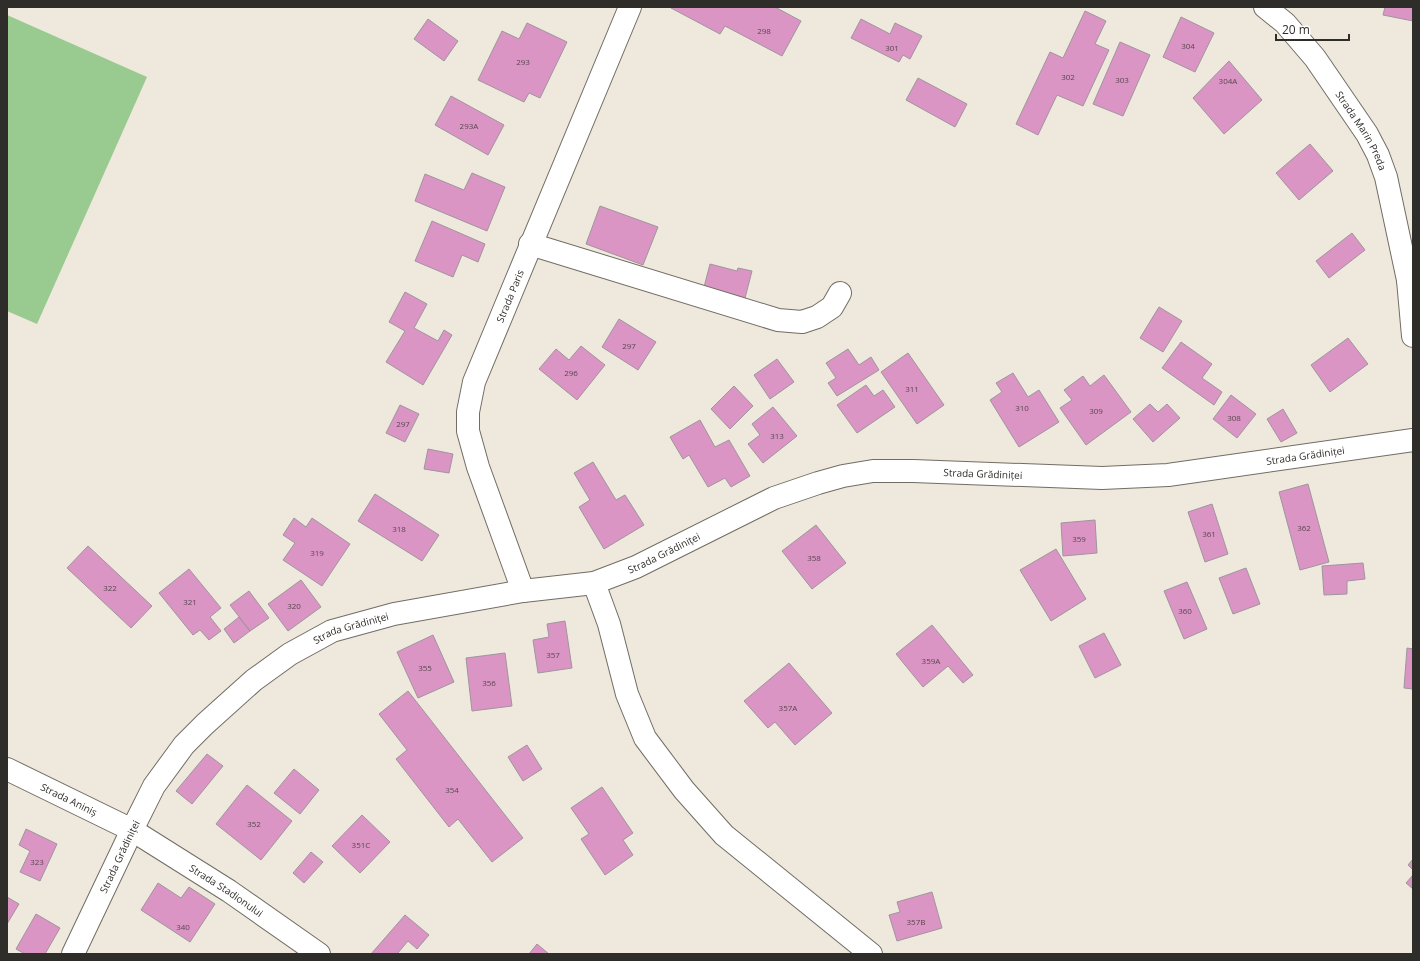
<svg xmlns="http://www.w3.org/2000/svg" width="1420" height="961" font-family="'Open Sans',sans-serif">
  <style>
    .green { fill: #99ca90 }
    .building { fill: #da95c4; stroke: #9f959c }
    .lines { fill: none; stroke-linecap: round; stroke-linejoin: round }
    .minor-casing { stroke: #726d64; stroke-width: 24 }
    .tertiary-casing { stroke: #726d64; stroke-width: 24 }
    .minor { stroke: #fff; stroke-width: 22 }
    .tertiary { stroke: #fff; stroke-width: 22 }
    .labels { text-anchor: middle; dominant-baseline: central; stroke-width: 3.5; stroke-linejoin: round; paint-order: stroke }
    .number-label { font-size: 8px; fill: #5a4750 }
    .street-label { font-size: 10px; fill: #2f2d29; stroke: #fff }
  </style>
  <rect width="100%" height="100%" fill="#eee8dd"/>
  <path class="green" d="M7 15 147 77 37 324 7 311Z"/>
  <path class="building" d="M672 7H775L801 21 782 56 725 26 720 34 671 8Z
    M1385 7H1413V21L1383 15Z
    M1085 11 1106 21 1095 44 1109 50 1083 106 1057 95 1038 135 1016 124 1050 52 1063 58Z
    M1181 17 1214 33 1195 72 1163 57Z
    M428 19 458 41 444 61 414 39Z
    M861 19 890 34 895 23 922 36 910 59 903 55 899 62 851 38Z
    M527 23 567 42 540 98 529 93 524 102 478 80 502 31 519 39Z
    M1120 42 1150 55 1123 116 1093 104Z
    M1229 61 1262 100 1224 134 1193 98Z
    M918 78 967 104 955 127 906 100Z
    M451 96 504 125 488 155 435 125Z
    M1310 144 1333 171 1299 200 1276 173Z
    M472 173 505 187 487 231 415 201 425 174 464 190Z
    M600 206 658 227 643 265 586 244Z
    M432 221 485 244 478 262 462 255 453 277 415 261Z
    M1352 233 1365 250 1329 278 1316 261Z
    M710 264 737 271 738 268 752 271 744 302 703 291Z
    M405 292 427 304 414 328 438 341 444 330 452 335 423 385 386 362 405 331 389 322Z
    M1159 307 1182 321 1163 352 1140 338Z
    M619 319 656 342 638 370 602 347Z
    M1348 338 1368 364 1330 392 1311 365Z
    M1181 342 1212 364 1202 378 1222 392 1214 405 1162 368Z
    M581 346 605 365 577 400 539 369 556 349 569 360Z
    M848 349 859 365 871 357 879 370 837 396 828 383 836 378 826 363Z
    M908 353 944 405 917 424 881 372Z
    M777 359 794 382 770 399 754 375Z
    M1013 373 1028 397 1039 390 1059 422 1019 447 990 400 1002 392 996 383Z
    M1104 375 1131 412 1086 445 1060 408 1072 400 1064 390 1083 376 1090 386Z
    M866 385 874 396 883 390 895 407 857 433 837 405Z
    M734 386 753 406 730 429 711 409Z
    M1231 395 1256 414 1237 438 1213 419Z
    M1150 404 1158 412 1167 404 1180 418 1153 442 1133 419Z
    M400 405 419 414 405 442 386 433Z
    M773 407 797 436 763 463 748 444 760 435 752 424Z
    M1283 409 1297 433 1281 442 1267 419Z
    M700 420 715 447 729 440 750 476 731 487 725 478 708 487 689 455 683 459 670 437Z
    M428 449 453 454 449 473 424 469Z
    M593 462 616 500 625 495 644 525 604 549 579 507 590 500 574 473Z
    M1308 484 1329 562 1300 570 1279 492Z
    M375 494 439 535 422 561 358 521Z
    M1212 504 1228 554 1205 562 1188 512Z
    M294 518 306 527 312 518 350 544 322 586 283 560 295 543 283 535Z
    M1095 520 1097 553 1063 556 1061 523Z
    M816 525 846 563 812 589 782 551Z
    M88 546 152 606 131 628 67 568Z
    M1056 549 1086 599 1051 621 1020 570Z
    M1363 563 1365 579 1347 581V594L1324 595 1322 566Z
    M1246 568 1260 604 1233 614 1219 578Z
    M189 569 221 608 210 617 221 631 209 640 200 630 193 635 159 593Z
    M301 580 321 607 288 631 268 604Z
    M1187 582 1207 629 1184 639 1164 591Z
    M249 591 269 618 250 631 230 605Z
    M239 617 250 631 234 643 224 629Z
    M565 621 572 668 538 673 533 640 549 637 547 624Z
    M932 625 973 675 963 683 948 666 923 687 896 654Z
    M1104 633 1121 665 1095 678 1079 646Z
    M433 635 454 682 418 698 397 652Z
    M1407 648 1413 649V689L1404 688Z
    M505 653 512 706 472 711 466 658Z
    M789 663 832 713 795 745 775 722 768 728 744 701Z
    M408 691 523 838 492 862 458 819 449 827 396 759 407 750 379 714Z
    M527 745 542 769 523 781 508 757Z
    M207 754 223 766 192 804 176 791Z
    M294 769 319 790 300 814 274 793Z
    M247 785 292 821 261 860 216 824Z
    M602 787 633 833 623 840 633 855 605 875 581 839 589 834 571 808Z
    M362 815 390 842 360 873 332 846Z
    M26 829 57 844 40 881 20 872 30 851 19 845Z
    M311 852 323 862 304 883 293 873Z
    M1413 859V870L1408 865Z
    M1413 875V889L1406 883Z
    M158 883 181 898 189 887 215 904 190 942 141 910Z
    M932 892 942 928 897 941 889 915 900 912 897 902Z
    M7 897 19 904 7 924Z
    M36 914 60 928 45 954H25L16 949Z
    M405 915 429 935 417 949 408 941 397 954H371Z
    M537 944 549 954H529Z"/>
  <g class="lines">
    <g class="minor-casing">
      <g id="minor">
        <path d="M530 244 778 320 802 322 817 317 832 307 840 293"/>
        <path d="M594 583 609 624 627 694 645 738 684 790 724 835 871 954"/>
        <path id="s1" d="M523 591 478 467 468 431V412L474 382 630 7"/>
        <path id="s2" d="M7 769 132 830 229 891 319 954"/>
      </g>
    </g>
    <g class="tertiary-casing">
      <g id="tertiary">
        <path id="s3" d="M1265 7 1285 23 1315 58 1367 134 1378 155 1386 177 1408 280"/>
        <path d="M1413 272 1408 280 1413 336"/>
        <path id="s4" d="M73 954 132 830 154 786 184 745 205 724 254 680 290 654 332 631 394 614 523 591 594 583 636 567 774 498 818 483 843 476 873 471H913L1102 478 1168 475 1413 440"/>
      </g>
    </g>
    <use href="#minor" class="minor"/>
    <use href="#tertiary" class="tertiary"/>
  </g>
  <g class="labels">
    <g class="number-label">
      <text x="764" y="30">298</text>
      <text x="1188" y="45">304</text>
      <text x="892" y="47">301</text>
      <text x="523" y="61">293</text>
      <text x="1068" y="76">302</text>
      <text x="1122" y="79">303</text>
      <text x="1228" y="80">304A</text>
      <text x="469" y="125">293A</text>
      <text x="629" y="345">297</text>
      <text x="571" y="372">296</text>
      <text x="912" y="388">311</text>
      <text x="1022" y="407">310</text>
      <text x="1096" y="410">309</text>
      <text x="1234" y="417">308</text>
      <text x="403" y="423">297</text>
      <text x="777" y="435">313</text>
      <text x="1304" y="527">362</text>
      <text x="399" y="528">318</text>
      <text x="1209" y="533">361</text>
      <text x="1079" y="538">359</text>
      <text x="317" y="552">319</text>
      <text x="814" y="557">358</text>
      <text x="110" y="587">322</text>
      <text x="190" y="601">321</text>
      <text x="294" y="605">320</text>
      <text x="1185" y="610">360</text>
      <text x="553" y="654">357</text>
      <text x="931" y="660">359A</text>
      <text x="425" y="667">355</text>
      <text x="489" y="682">356</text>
      <text x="788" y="707">357A</text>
      <text x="452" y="789">354</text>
      <text x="254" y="823">352</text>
      <text x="361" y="844">351C</text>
      <text x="37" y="861">323</text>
      <text x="916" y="921">357B</text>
      <text x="183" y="926">340</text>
    </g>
    <g class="street-label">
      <text stroke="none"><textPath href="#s3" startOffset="158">Strada Marin Preda</textPath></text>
      <text stroke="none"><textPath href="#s1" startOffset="312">Strada Paris</textPath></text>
      <text stroke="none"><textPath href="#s4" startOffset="1428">Strada Grădiniței</textPath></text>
      <text stroke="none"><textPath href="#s4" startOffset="1104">Strada Grădiniței</textPath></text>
      <text stroke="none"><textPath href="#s4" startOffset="768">Strada Grădiniței</textPath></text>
      <text stroke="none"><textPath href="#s4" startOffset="444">Strada Grădiniței</textPath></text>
      <text stroke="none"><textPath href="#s2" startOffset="69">Strada Aniniș</textPath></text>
      <text stroke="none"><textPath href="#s4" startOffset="108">Strada Grădiniței</textPath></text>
      <text stroke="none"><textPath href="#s2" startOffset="251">Strada Stadionului</textPath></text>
    </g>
  </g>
  <rect width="1420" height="961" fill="none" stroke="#2f2d29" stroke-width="16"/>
  <path d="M1276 34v6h73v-6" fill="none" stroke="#2f2d29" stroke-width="2"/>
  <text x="1282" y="34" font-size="12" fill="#2f2d29" stroke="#ffffff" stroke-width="3" paint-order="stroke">20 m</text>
</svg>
